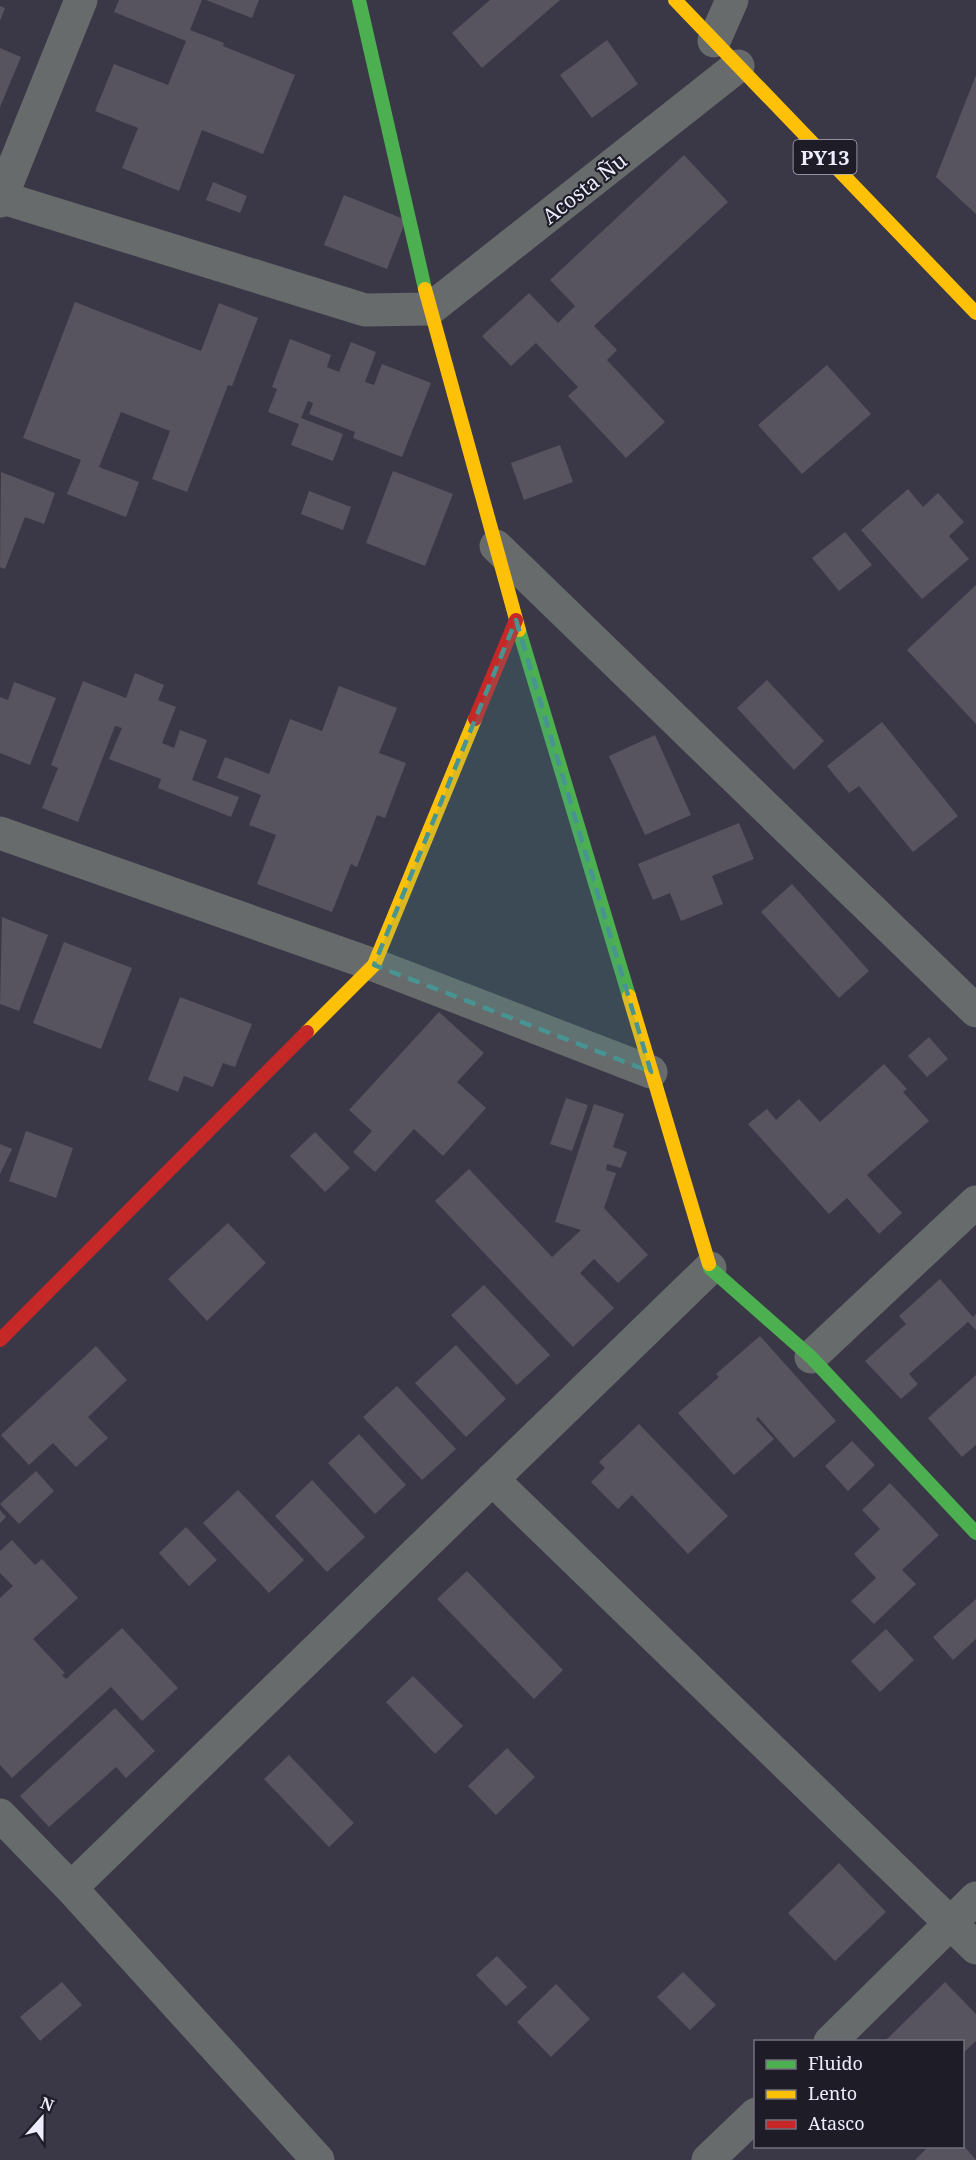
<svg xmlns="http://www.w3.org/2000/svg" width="976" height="2160" font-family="'Noto Serif',serif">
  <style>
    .building { fill: #57545f }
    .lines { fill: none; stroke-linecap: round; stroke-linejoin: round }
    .street { stroke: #676b6b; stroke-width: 33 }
    .fast { stroke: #4caf50; stroke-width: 14 }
    .slow { stroke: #ffc107; stroke-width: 14 }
    .jam { stroke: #c62828; stroke-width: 14 }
    .marked { fill: #479492; fill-opacity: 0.2; stroke: #479492; stroke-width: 4.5; stroke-dasharray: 12 8; stroke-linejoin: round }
    .labels { text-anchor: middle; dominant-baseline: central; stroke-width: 4.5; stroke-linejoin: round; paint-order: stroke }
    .shield { fill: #1d1c27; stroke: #afaebe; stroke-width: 1.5 }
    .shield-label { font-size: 20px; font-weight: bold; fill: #eeedfe }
    .street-label { font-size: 21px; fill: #eeedfe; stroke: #1d1c27 }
  </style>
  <rect width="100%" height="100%" fill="#3a3846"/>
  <path class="building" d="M119 0H202L190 30 224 43 223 46 295 75 263 154 202 130 179 191 122 168 138 128 95 111 114 64 168 85 186 41 114 12Z
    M206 0H259L252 18Z
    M490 0H560L482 68 452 33Z
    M0 6 5 8 0 21Z
    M607 40 638 84 592 118 560 75Z
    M0 48 21 57 0 107Z
    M976 75V214L936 177Z
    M684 155 728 202 594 326 617 350 607 360 665 422 626 458 568 396 578 387 536 343 511 366 482 336 529 293 558 323 575 306 550 280Z
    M213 182 247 196 240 213 206 200Z
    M344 195 406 220 387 269 324 245Z
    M75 302 201 351 219 303 258 318 232 386 228 385 187 492 152 479 170 431 121 412 99 467 139 482 126 517 67 494 81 460 23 438Z
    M290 339 331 355 327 367 339 372 351 342 376 352 365 382 374 385 382 364 431 383 402 457 353 438 355 432 309 414 313 403 308 401 301 418 343 434 333 461 291 445 299 424 268 412 277 389 272 387Z
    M827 365 871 414 802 474 758 425Z
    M560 445 573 482 524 500 511 463Z
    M393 471 453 494 425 566 366 543Z
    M1 472 55 493 44 524 25 517 5 569 0 567Z
    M908 489 923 507 938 493 964 522 949 536 969 559 922 599 861 530Z
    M309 491 351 507 343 530 301 514Z
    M845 532 872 565 839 591 812 558Z
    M976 585V724L907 650Z
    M135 673 164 685 158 700 176 707 162 743 174 748 180 730 207 740 192 780 239 797 231 817 158 788 161 779 109 759 122 728 115 726 78 822 42 808 58 768 51 765 83 681 126 698Z
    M767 680 824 741 794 770 737 708Z
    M14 682 56 698 30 765 0 753V697L8 700Z
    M339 686 397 708 379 753 406 763 385 818 377 815 357 867 351 864 332 912 257 884 276 835 249 825 261 795 217 778 225 757 269 774 290 719 322 731Z
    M882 722 958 816 913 852 859 786 849 793 827 766Z
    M655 735 691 815 645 835 609 756Z
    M739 823 754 859 712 876 723 904 681 921 670 893 653 900 638 864Z
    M792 884 869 971 839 998 761 912Z
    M2 917 48 935 19 1011 0 1004Z
    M64 942 132 968 101 1049 33 1023Z
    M180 997 252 1024 235 1067 223 1063 213 1087 184 1076 178 1092 148 1080Z
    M439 1012 484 1053 457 1082 486 1108 443 1156 414 1129 375 1172 353 1152 372 1131 349 1110Z
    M929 1037 948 1059 927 1077 908 1056Z
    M884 1064 907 1089 903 1092 929 1121 867 1175 902 1213 879 1234 847 1198 829 1214 748 1124 767 1109 776 1120 799 1099 820 1122Z
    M566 1098 588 1105 572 1151 550 1144Z
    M594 1104 624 1114 613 1147 627 1152 621 1168 607 1164 606 1170 616 1173 604 1208 648 1255 618 1283 594 1259 580 1273 614 1308 573 1347 435 1201 469 1169 552 1257 581 1230 555 1222Z
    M26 1131 73 1148 56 1198 9 1181Z
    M315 1132 350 1168 325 1192 290 1156Z
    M0 1144 12 1149 0 1174Z
    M228 1223 266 1263 207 1321 168 1279Z
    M940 1279 973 1317 976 1314V1330L968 1322 909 1374 918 1384 901 1399 865 1361 906 1324 899 1316Z
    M484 1285 550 1355 517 1385 451 1315Z
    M760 1336 836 1421 794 1458 758 1417 756 1419 774 1439 734 1475 678 1413 719 1377 716 1374Z
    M456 1345 506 1399 466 1437 415 1383Z
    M96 1346 127 1380 88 1417 108 1438 76 1467 53 1443 29 1465 1 1435Z
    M976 1375V1445L962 1457 928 1418Z
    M397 1386 456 1449 422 1480 363 1417Z
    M639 1424 728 1516 688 1554 632 1495 618 1509 591 1482 605 1468 599 1462Z
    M359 1434 406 1485 375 1514 328 1463Z
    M852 1441 875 1465 848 1491 825 1466Z
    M36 1471 54 1491 19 1524 0 1504Z
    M312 1480 365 1537 327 1572 275 1516Z
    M890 1483 939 1535 902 1570 916 1584 874 1624 851 1601 876 1578 854 1554 880 1529 862 1510Z
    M238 1490 304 1560 269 1593 203 1523Z
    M0 1510 6 1517 0 1523Z
    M186 1527 217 1560 189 1586 159 1553Z
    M12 1540 35 1565 42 1559 78 1598 33 1639 65 1673 62 1675 66 1679 122 1628 178 1688 142 1721 111 1687 12 1778 0 1765V1598L13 1586 0 1573V1551Z
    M467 1571 563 1670 534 1699 437 1599Z
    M976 1599V1639L953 1660 933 1637Z
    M886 1629 914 1660 880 1692 851 1661Z
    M413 1676 463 1726 435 1754 386 1702Z
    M115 1708 155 1751 126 1778 116 1767 49 1827 20 1796Z
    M507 1748 535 1777 496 1815 468 1786Z
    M289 1755 354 1823 329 1847 264 1779Z
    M839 1863 886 1912 835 1961 788 1913Z
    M497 1956 527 1987 506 2006 476 1975Z
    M683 1972 716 2005 690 2030 657 1997Z
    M62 1982 82 2005 40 2041 20 2017Z
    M945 1982 976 2014V2041L962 2054V2042H884Z
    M556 1984 590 2019 551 2057 517 2022Z
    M929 2146H964L976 2160H915Z"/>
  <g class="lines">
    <path class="street" d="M714 41 732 0
      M0 197 365 310 430 309 738 66
      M0 201 81 0
      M496 546 976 1011
      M0 833 374 965 651 1072
      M811 1357 976 1202
      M492 1479 976 1948
      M0 1815 71 1888 318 2160
      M71 1888 710 1268
      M830 2042 976 1898
      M708 2160 756 2114"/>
    <path class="fast" d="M359 0 425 289
      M519 630 629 996
      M709 1264 710 1268 811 1357 976 1533"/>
    <path class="slow" d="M675 0 976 313
      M425 289 519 630
      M629 996 709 1264
      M307 1032 374 965 475 719"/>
    <path class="jam" d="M475 719 516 620
      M0 1340 307 1032"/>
  </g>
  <path class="marked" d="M516 620 651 1072 374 965Z"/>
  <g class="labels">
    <rect class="shield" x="793.5" y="140" width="63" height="34" rx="4.5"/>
    <g class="shield-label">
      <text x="825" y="157">PY13</text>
    </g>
    <g class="street-label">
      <text transform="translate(584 188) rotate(-38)">Acosta Ñu</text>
    </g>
  </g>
  <rect x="754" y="2040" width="210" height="108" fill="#1d1c27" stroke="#71707d" stroke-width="1.5"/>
  <rect x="766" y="2060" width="30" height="9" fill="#4caf50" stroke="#71707d" stroke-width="1.5"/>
  <text x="808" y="2070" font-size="18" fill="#eeedfe">Fluido</text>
  <rect x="766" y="2090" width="30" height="9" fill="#ffc107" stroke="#71707d" stroke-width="1.5"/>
  <text x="808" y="2100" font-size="18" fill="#eeedfe">Lento</text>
  <rect x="766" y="2120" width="30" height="9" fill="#c62828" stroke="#71707d" stroke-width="1.5"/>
  <text x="808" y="2130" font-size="18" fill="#eeedfe">Atasco</text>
  <g transform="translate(42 2118) rotate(21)" stroke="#1d1c27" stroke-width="4.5" paint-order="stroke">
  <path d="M0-4.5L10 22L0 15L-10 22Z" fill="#eeedfe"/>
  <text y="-9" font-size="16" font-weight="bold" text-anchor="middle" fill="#eeedfe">N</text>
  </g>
</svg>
